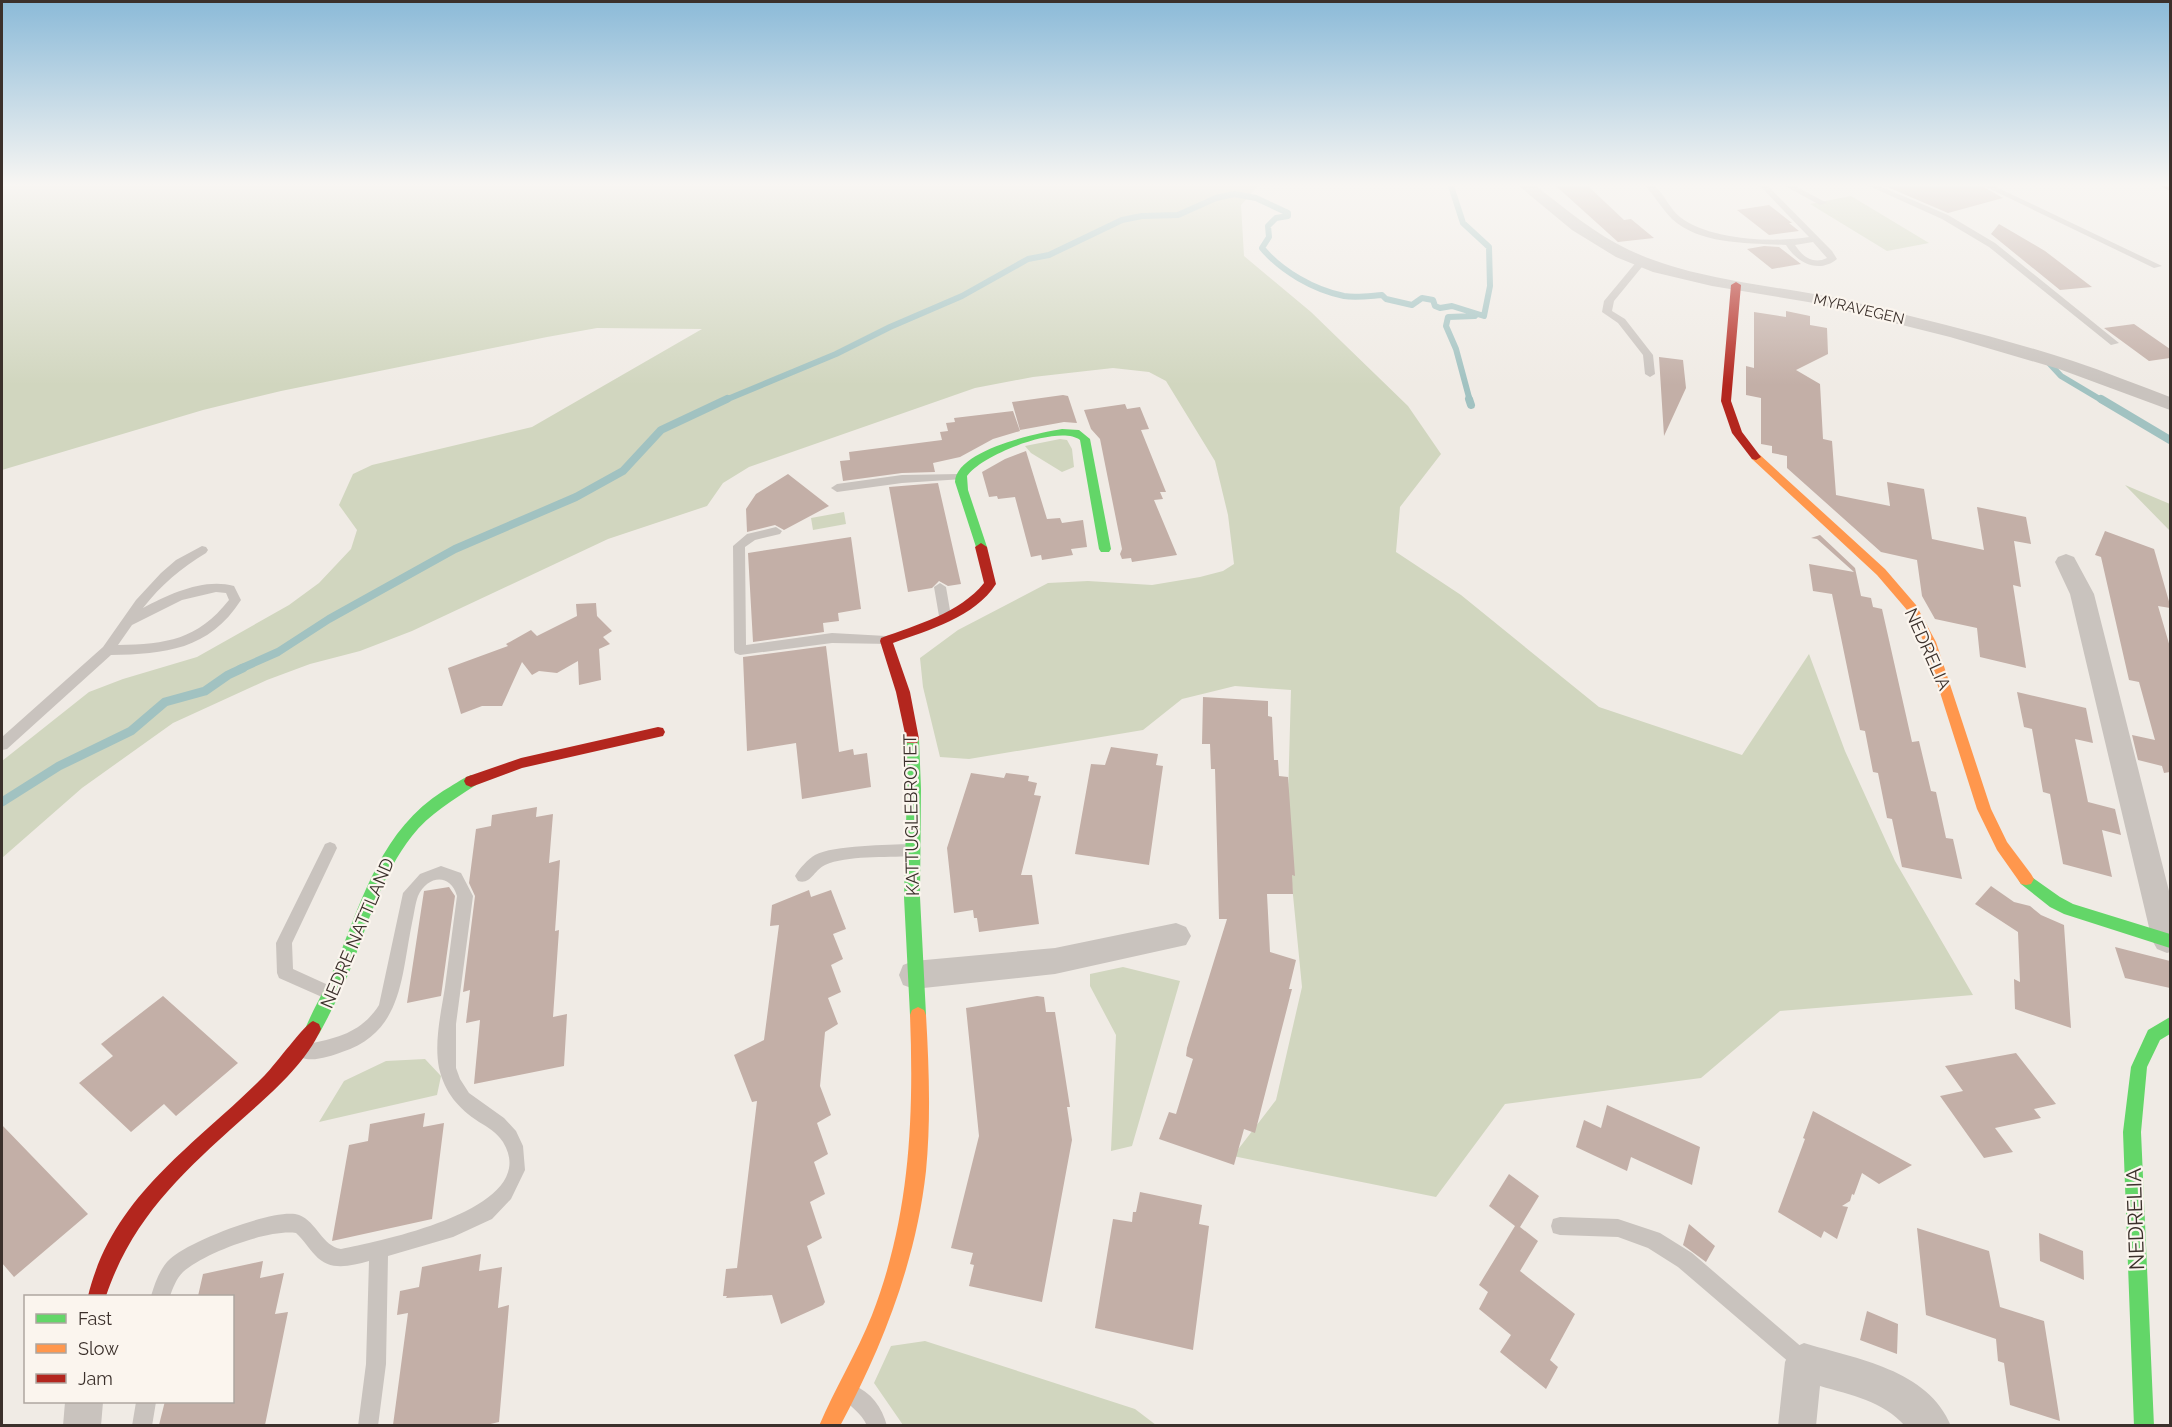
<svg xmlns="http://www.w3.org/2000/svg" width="2172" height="1427" font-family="Raleway,sans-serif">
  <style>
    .green { fill: #d1d6bf }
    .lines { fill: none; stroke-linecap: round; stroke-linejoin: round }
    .stream-far2 { stroke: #a1c2c1; stroke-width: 6 }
    .stream-far1 { stroke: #a1c2c1; stroke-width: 8 }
    .stream { stroke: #a1c2c1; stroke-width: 9 }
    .building { fill: #c3afa7 }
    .lane { fill: #c9c3be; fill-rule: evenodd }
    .street { fill: #c9c3be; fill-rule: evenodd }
    .fast { fill: #63d668; fill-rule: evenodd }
    .slow { fill: #ff974d; fill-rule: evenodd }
    .jam { fill: #b3261e; fill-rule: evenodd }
    .labels { text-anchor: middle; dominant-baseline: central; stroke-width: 4.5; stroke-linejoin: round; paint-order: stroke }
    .far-street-label { font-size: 15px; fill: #3b302b; stroke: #fbf5ee }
    .street-label { font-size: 18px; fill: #3b302b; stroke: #fbf5ee }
    .near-street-label { font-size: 21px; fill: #3b302b; stroke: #fbf5ee }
  </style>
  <rect width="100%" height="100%" fill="#f0ebe5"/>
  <path class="green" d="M2 186H1258L1241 205 1244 256 1311 312 1408 406 1441 454 1400 507 1396 552 1461 595 1599 707 1742 755 1809 654 1845 751 1895 861 1973 995 1780 1011 1701 1078 1505 1104 1436 1197 1233 1156 1276 1100 1302 987 1287 834 1291 690 1235 686 1182 699 1143 730 969 759 940 757 923 687 920 658 958 630 1048 583 1088 581 1152 585 1200 577 1223 571 1234 564 1228 515 1215 461 1166 381 1149 372 1113 368 1033 377 975 388 749 467 723 483 707 506 608 539 412 631 360 651 310 664 267 680 173 723 82 788 2 858V761L89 692 123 679 197 657 289 605 319 583 351 549 357 530 339 505 353 474 372 465 532 427 702 329 597 328 547 337 281 391 203 410 2 470Z
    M1851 196 1929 243 1887 251 1810 204Z
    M1060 439 1067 440 1072 449 1074 467 1062 472 1031 453 1025 446Z
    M2125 485 2170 504V531Z
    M844 512 846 524 813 530 811 518Z
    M1123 967 1180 981 1132 1146 1111 1151 1116 1035 1090 986V974Z
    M425 1059 441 1076 437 1095 319 1122 344 1081 386 1061Z
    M925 1341 1135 1409 1156 1425H903L874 1383 891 1346Z"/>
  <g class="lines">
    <path class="stream-far2" d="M2048 362 2061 376 2103 401
      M723 401 836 354 890 327 962 296 1028 259 1049 255 1122 220 1142 216 1178 215 1216 198 1234 194 1256 198 1288 213V216L1276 218 1268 226 1269 237 1262 248C1281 271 1314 290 1344 296 1356 298 1369 296 1382 295L1386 299 1412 305 1422 298 1433 300 1435 306 1440 308 1452 306 1484 316 1490 286 1489 247 1463 223 1451 186
      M1470 401 1456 349 1446 326 1448 317 1475 316"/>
    <path class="stream-far1" d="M1469 399 1471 405
      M2101 399 2170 440
      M240 669 278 652 329 619 455 549 576 497 623 471 661 430 727 399"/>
    <path class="stream" d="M2 802 59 766 131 731 165 702 205 691 228 675 243 668"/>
  </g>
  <path class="building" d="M1556 186H1588L1624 220 1631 219 1654 238 1618 242Z
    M1885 186H1982L2003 198 1948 213Z
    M1769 205 1792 223H1789L1799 231 1769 235 1737 210Z
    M1999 224 2045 251 2092 287 2060 290 1991 234Z
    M1764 246 1779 247 1801 264 1772 269 1747 249Z
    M1786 311 1810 316V325L1827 328 1828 354 1796 370 1820 384 1823 439 1832 441 1836 495 1890 506 1887 482 1924 489 1932 539 1984 550 1977 507 2026 517 2031 544 2014 541 2021 587 2013 585 2026 668 1980 657 1977 628 1935 619 1922 596 1917 560 1881 552 1787 468V456L1772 453V446L1761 444V398L1746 395V366L1754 368V312L1786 317Z
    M2134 324 2170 349V358L2149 361 2104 328Z
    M1659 357 1683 360 1686 388 1664 436Z
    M1063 395 1068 396 1077 423 1064 422 1020 430 1012 402Z
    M1125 404 1127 409 1140 407 1149 429 1141 430 1166 492H1160L1163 499 1154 500 1177 555 1132 562 1131 558 1122 559 1120 554 1122 549 1100 439 1091 429 1084 410Z
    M1013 411 1020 431 993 439 960 457 933 463 935 472 902 473 843 481 840 461 850 460 849 452 942 440 940 432 948 431 946 423 955 422 954 418Z
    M1026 451 1047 519 1060 518 1062 523 1083 520 1087 547 1071 549 1073 555 1042 560 1041 555 1031 557 1015 497 998 499 997 496 989 497 982 472 1005 459Z
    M788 474 829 506 784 530 775 525 747 532 746 509 756 494Z
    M938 483 961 584 948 586 939 581 932 588 908 592 889 487Z
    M2105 531 2154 549 2170 605V608L2158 606 2170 647V772L2164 773 2162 766 2138 760 2132 735 2155 740 2139 682 2129 680 2101 557 2095 555Z
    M1820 535 1855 568 1861 596 1871 598 1873 607 1882 609 1912 742 1919 741 1931 791 1936 792 1946 838 1953 839 1962 879 1902 867 1892 819 1887 818 1878 773 1873 772 1865 731 1860 730 1832 594 1813 591 1809 564 1854 572 1817 539 1811 538Z
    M851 537 861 609 838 613 839 621 823 623 824 632 753 642 748 553Z
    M596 603 597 616 612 631 603 637 610 644 599 649 601 680 579 685 578 661 557 673 539 671 532 675 522 662 502 706H482L461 714 448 668 508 646 506 644 531 630 537 636 577 616 576 604Z
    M826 646 839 752 853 749 854 755 867 753 871 787 802 799 796 743 747 751 743 657Z
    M2017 692 2086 708 2093 743 2075 739 2088 802 2115 809 2121 835 2102 830 2112 877 2063 864 2050 794 2043 792 2032 729 2024 727Z
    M1203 697 1268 701V716L1272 717 1274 760H1278L1279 776 1288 777 1295 876 1292 875 1293 894H1267L1270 952 1296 960 1289 989H1292L1255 1133 1244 1129 1234 1165 1159 1139 1169 1112 1176 1114 1193 1059 1186 1056 1187 1048 1227 919H1219L1215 769H1211L1210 744H1202Z
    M1111 747 1158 754 1156 765 1163 766 1149 865 1075 854 1091 764 1105 765Z
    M971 773 1004 778 1006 773 1029 776 1028 781 1037 783 1034 795 1041 796 1021 875H1032L1039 924 979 932 977 918H974L973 910 954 913 947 848Z
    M537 807 536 817 553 814 549 863 560 860 555 931 559 930 553 1017 567 1014 564 1066 474 1084 480 1020 466 1023 470 990 463 992 475 896 469 883 476 829 491 826 492 815Z
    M1991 886 2014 902 2030 906 2041 915 2064 925 2071 1028 2015 1009 2014 979 2020 982 2018 932 1975 904Z
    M449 887 455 896 441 996 407 1003 424 891Z
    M809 890 811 897 831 890 846 929 833 934 843 959 831 965 841 992 828 998 838 1024 825 1032 820 1086 831 1115 817 1123 828 1154 814 1162 825 1194 810 1202 822 1238 807 1246 825 1302 823 1305 781 1324 772 1295 726 1298 727 1296H723L726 1269 737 1268 757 1101 752 1102 734 1055 764 1040 779 925 770 926 772 905Z
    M2115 947 2170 961V988L2125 978Z
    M163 996 238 1063 176 1116 164 1104 131 1132 79 1083 113 1056 101 1044Z
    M1037 996 1044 997 1046 1012H1055L1070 1107H1067L1072 1140 1042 1302 969 1286 974 1265 970 1264 973 1253 951 1248 979 1136 966 1008Z
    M2016 1053 2056 1104 2034 1109 2041 1118 1995 1128 2013 1152 1984 1158 1940 1096 1963 1091 1945 1066Z
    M1607 1105 1700 1147 1692 1185 1631 1157 1627 1171 1576 1147 1584 1120 1601 1128Z
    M1813 1111 1912 1165 1879 1184 1862 1173 1854 1195 1852 1194 1850 1201 1842 1206 1848 1207 1837 1239 1824 1231 1821 1238 1778 1212 1805 1139 1803 1138Z
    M425 1113 423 1127 444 1123 432 1219 332 1241 349 1145 368 1141 370 1124Z
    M2 1125 88 1214 14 1277 2 1263Z
    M1509 1174 1539 1196 1520 1227 1538 1241 1520 1271 1575 1314 1550 1360 1558 1367 1546 1389 1500 1352 1511 1335 1479 1309 1488 1292 1479 1285 1515 1226 1489 1206Z
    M1140 1192 1202 1205 1199 1224 1209 1226 1193 1350 1095 1328 1113 1219 1132 1222 1133 1212H1136Z
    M1689 1224 1715 1246 1706 1262 1683 1245Z
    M1917 1228 1989 1251 2000 1307 2044 1321 2060 1421 2010 1405 2004 1363 1998 1361 1996 1339 1926 1315Z
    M2039 1233 2083 1251 2084 1280 2040 1261Z
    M481 1254 479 1271 502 1267 498 1308 509 1305 499 1422 486 1425H393L408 1313 397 1315 400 1291 419 1287 422 1267Z
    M263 1261 260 1278 284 1273 275 1314 288 1312 265 1425H159L165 1401H232V1296H198L203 1274Z
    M1867 1311 1898 1324 1897 1354 1860 1340Z"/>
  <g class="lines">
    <path class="lane" d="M1645 186 1656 187C1665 196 1670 209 1680 217 1709 240 1774 243 1809 237L1760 186H1768L1832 251 1837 259C1819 274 1797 263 1786 245 1750 243 1700 245 1672 219 1662 209 1655 196 1645 186ZM1813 242 1827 258C1813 265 1802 256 1795 245Z
      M1785 186H1795L1827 203 1820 205Z
      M1869 186H1879L1948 215 1995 243 2119 343 2111 345 1989 247 1942 219Z
      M1984 186H1994L2162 266 2154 268Z
      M1638 260 1646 262 1614 301 1612 311 1625 319 1653 355 1655 374 1650 377 1645 374 1643 355 1618 323 1602 312 1604 301Z
      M959 474 963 475V479L902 483 837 492 831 488 837 484 902 475Z
      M776 527 782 531 780 534 755 540 745 547 746 645 832 633 886 636 891 638 892 641 891 644 832 643 740 655 735 653 734 650 733 546 747 534Z
      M202 546 206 547 208 550 206 553C181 568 161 585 143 608 170 594 203 578 234 586L241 600C209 650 165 654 111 655L7 749 2 750V737L103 647 136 600 161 573 176 560ZM216 592 226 593 229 600C197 640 167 644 118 645L132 625 182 600Z
      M940 583 946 587 951 616 945 620 939 616 934 587Z
      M330 842 335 844 337 848 292 943 293 969 337 989 339 994 337 999 331 1001 279 978 277 973 276 943 325 844Z
      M911 844 916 846 918 850 916 854 911 856C886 858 847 855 825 865 814 870 811 885 798 881L795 876C799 869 808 859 815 855 834 845 888 845 911 844Z
      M441 866 461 873 473 896 456 1024V1068L460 1079 469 1093 504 1118 516 1131 523 1146 525 1170 511 1199 492 1219 453 1237 388 1256 386 1364 378 1426H358L366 1364 369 1261C350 1266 330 1272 315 1255 308 1248 304 1240 296 1233 268 1229 204 1253 183 1272 176 1279 173 1288 170 1296H151C155 1283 160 1268 170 1259 187 1242 276 1207 299 1215 317 1222 322 1246 341 1249 379 1241 544 1209 503 1142 497 1133 488 1127 479 1122 458 1108 445 1093 439 1068 434 1042 441 1013 445 987 449 956 453 926 457 896 450 872 427 876 418 896 415 904 414 915 412 923 401 977 403 1032 342 1052 331 1056 314 1062 302 1058L300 1052 302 1046 308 1044C338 1038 362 1032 379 1005L403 893 420 874Z
      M1560 1217 1618 1219 1660 1233 1692 1253 1811 1355 1814 1362 1811 1369 1804 1372 1797 1369 1678 1267 1648 1248 1618 1237 1560 1235 1553 1233 1551 1226 1553 1219Z
      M853 1385C871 1392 882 1407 887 1426H867C862 1412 848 1407 843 1395L846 1388Z
      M136 1402H156L152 1426H132Z"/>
    <path class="street" d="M1519 186H1536C1566 209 1595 234 1629 250 1700 283 1783 285 1858 303 1930 321 2002 338 2073 361 2106 372 2138 385 2170 397V410L2059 369 1950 337 1814 303 1712 286 1653 272 1616 257 1572 230Z
      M2066 554 2074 557 2094 594 2170 895V952L2167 953 2157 949 2152 940 2070 594 2055 562 2058 557Z
      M1176 923 1186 927 1191 936 1186 945 1055 974 914 989 903 985 899 975 903 965 914 961 1055 948Z
      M1804 1343C1856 1359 1928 1369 1951 1426H1905C1883 1401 1851 1395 1820 1386L1816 1426H1778L1785 1362 1791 1349Z
      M65 1402H103L101 1426H63Z"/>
    <path class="fast" d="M1062 429 1079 430 1090 439 1111 549 1109 552H1101L1099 549 1080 440C1059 424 981 455 967 476L968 490 987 547 981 551 977 550 955 482C956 450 1037 433 1062 429Z
      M912 734 917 735 919 739 921 789 920 897 926 1015 924 1020 918 1023 912 1020 910 1015 904 897 907 789 905 739 907 735Z
      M471 775 476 777 478 781 476 785C453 800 429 814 412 836 383 873 370 917 354 960 344 986 332 1010 319 1034L313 1037 307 1034 305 1029C315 1005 329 983 338 959 363 896 383 829 443 791 452 786 461 779 471 775Z
      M2026 873 2060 897 2073 904 2170 934V948L2064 914 2050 907 2021 884 2018 879 2021 874Z
      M2170 1017V1034L2160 1040 2147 1067 2141 1132 2154 1426H2134L2123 1132 2131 1067 2148 1030Z"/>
    <path class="slow" d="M1756 454 1760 455 1885 569 1916 605 1936 642 1991 809 2007 842 2031 874 2034 879 2031 884 2026 885 2021 884 1997 850 1977 809 1924 642 1907 610 1877 575 1752 459 1751 457Z
      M918 1007 924 1010 926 1015C929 1067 931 1119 926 1171 916 1261 883 1346 840 1426H819C835 1388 857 1353 872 1315 910 1217 914 1118 910 1015L912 1010Z"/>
    <path class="jam" d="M2161 186H2170V191Z
      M1736 282 1741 285 1731 401 1742 432 1761 457 1756 460 1752 459 1732 433 1721 401 1731 285Z
      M981 543 987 547 996 584C975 617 929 630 893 643L910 692 919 739 917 743H907L896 692 880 641 881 638C916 625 960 613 984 583L975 547Z
      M658 727 663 728 665 732 663 736 522 768 471 787 466 785 464 781 466 777 521 758Z
      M313 1021 319 1024 321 1029C305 1065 269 1095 240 1121 181 1174 132 1219 106 1296H88C113 1194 196 1145 265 1075 275 1065 305 1024 313 1021Z"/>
  </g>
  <linearGradient id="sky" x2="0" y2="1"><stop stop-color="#8bbad8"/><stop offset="0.48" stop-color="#f8f6f3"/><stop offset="1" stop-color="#f8f6f3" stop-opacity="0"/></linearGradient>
  <rect width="2172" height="385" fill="url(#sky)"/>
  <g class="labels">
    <g class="far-street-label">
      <text transform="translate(1859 309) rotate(13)">MYRAVEGEN</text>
    </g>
    <g class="street-label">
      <text transform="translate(1928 649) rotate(66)">NEDRELIA</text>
      <text transform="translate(911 815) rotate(-91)">KATTUGLEBROTET</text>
      <text transform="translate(357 933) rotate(-67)">NEDRE NATTLAND</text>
    </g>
    <g class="near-street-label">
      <text transform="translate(2135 1219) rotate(-92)">NEDRELIA</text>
    </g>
  </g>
  <rect width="2172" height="1427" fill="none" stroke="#3b302b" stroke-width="6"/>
  <rect x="24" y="1295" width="210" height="108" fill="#fbf5ee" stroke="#aea6a0" stroke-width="1.5"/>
  <rect x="36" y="1314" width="30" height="9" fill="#63d668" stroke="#aea6a0" stroke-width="1.5"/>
  <text x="78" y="1325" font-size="18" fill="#3b302b">Fast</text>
  <rect x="36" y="1344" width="30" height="9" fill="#ff974d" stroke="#aea6a0" stroke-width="1.5"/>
  <text x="78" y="1355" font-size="18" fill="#3b302b">Slow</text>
  <rect x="36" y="1374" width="30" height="9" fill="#b3261e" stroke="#aea6a0" stroke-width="1.5"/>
  <text x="78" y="1385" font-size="18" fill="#3b302b">Jam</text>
</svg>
